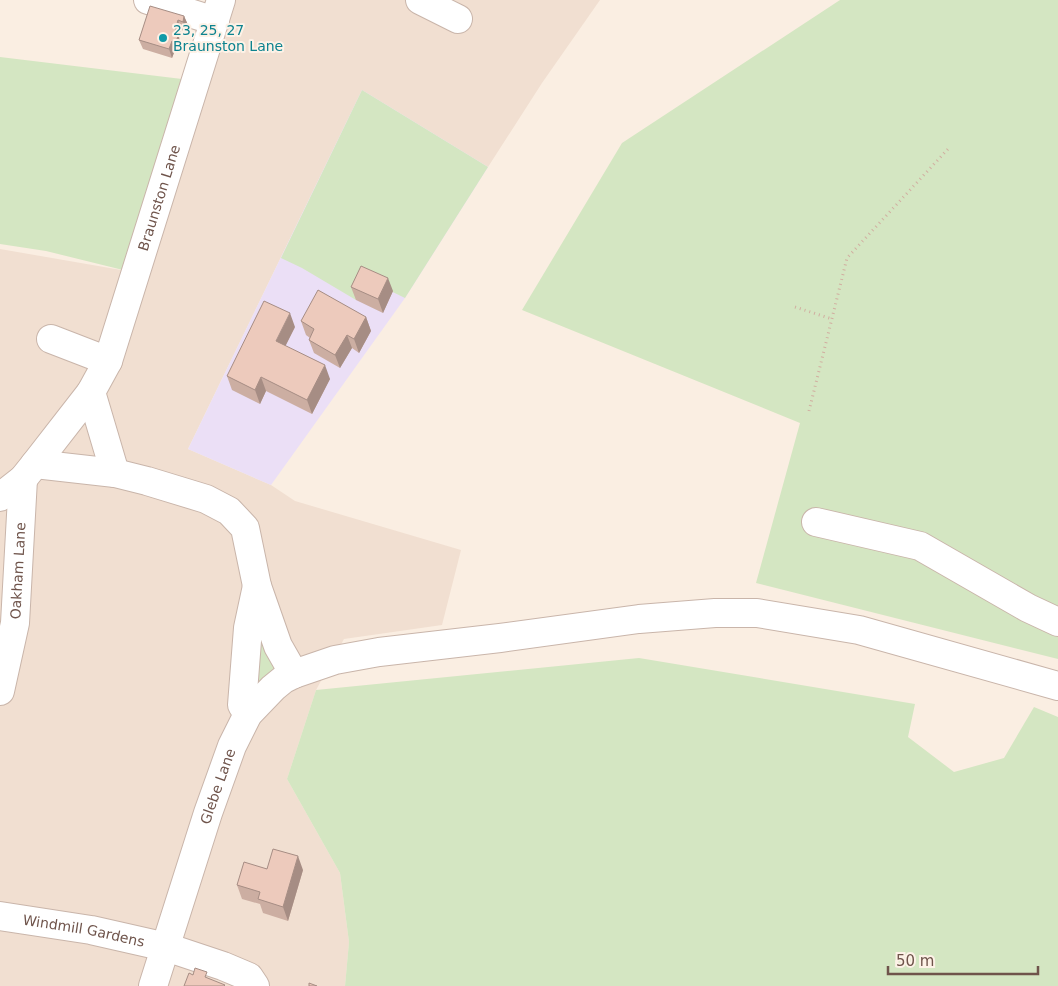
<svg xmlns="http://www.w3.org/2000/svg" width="1058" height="986" font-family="'DejaVu Sans',sans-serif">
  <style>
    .residential { fill: #f1dfd1 }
    .education { fill: #ebdff6 }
    .green { fill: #d4e6c2 }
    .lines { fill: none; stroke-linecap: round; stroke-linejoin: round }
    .minor-casing { stroke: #c9b5aa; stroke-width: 30 }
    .path { stroke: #d1aea0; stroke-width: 3; stroke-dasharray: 1 4; stroke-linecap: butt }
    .minor { stroke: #fff; stroke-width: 28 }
    .wall { fill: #ccaea2 }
    .shaded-wall { fill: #a68d84 }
    .building { fill: #edcabc; stroke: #a68d84 }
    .culture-dot { fill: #0f9aa8; stroke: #fdf2e7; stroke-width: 2 }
    .labels { text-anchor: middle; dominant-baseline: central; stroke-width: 4; stroke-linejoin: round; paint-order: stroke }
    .culture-label { font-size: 14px; fill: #0d838f; stroke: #fdf2e7; text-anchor: start }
    .street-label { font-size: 14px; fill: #6f544b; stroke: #fdf2e7 }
  </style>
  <rect width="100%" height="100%" fill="#faeee2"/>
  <path class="residential" d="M205 0H600L542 83 488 167 362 90 188 449 271 485 295 501 461 550 442 625 344 639 316 690 287 779 340 873 349 942 345 986H0V249L127 271Z"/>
  <path class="education" d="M362 90 488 167 405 298 271 485 188 449Z"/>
  <path class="green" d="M840 0H1058V659L756 583 800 423 522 310 622 143Z
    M0 57 182 79 127 271 46 251 0 244Z
    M362 90 488 167 405 298 366 279 356 300 302 268 281 258Z
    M260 632 274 668 256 685Z
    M639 658 915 704 908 737 954 772 1004 758 1034 707 1058 717V986H345L349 942 340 873 287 779 316 690Z"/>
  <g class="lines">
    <g class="minor-casing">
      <g id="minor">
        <path d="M148 0 215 21"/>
        <path d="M420 0 458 19"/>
        <path d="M51 339 108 361"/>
        <path d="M91 392 115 473"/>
        <path d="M35 464 115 473 147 481 206 499 229 511 245 528 257 586 278 646 294 674"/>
        <path id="s1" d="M0 497 23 479 35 464 91 392 108 361 221 0"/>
        <path d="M816 522 920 546 1028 608 1058 622"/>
        <path id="s2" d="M0 691 15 623 23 479"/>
        <path d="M248 714 242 705 248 628 257 586"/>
        <path id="s3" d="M0 916 91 930 166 947 223 966 249 977 255 986"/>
        <path id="s4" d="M153 986 208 813 232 746 248 714 273 688 284 679 294 674 335 660 379 652 500 638 639 619 715 613H757L859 630 1058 686"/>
      </g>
    </g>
    <path class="path" d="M795 307 832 319
      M809 411 847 258 948 149"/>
    <use href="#minor" class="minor"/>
  </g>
  <path class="wall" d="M184 16 188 25 186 31 181 30 179 38 182 45 180 52 175 50 172 58 143 49 139 40Z
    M351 287 393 291 383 313 356 300Z
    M366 317 371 331 359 353 352 348 340 368 314 353 309 340 310 338 306 335 301 321Z
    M295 327 285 346 330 379 312 414 266 391 260 404 232 390 227 376Z
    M267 869 303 870 288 921 263 913 260 904 242 899 237 885Z"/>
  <path class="shaded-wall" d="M184 16 188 25 186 31 183 22Z
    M178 20 181 30 179 38 182 45 180 52 174 35Z
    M172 41 175 50 172 58 169 49Z
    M388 278 393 291 383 313 378 299Z
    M290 313 295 327 281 355 276 341Z
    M366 317 371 331 359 353 354 339Z
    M347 335 352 348 340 368 335 355Z
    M325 365 330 379 312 414 307 400Z
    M261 377 266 391 260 404 255 390Z
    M298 856 303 870 288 921 283 907Z"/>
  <path class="building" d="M150 6 184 16 183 22 178 20 174 35 178 36 176 42 172 41 169 49 139 40Z
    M361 266 388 278 378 299 351 287Z
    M318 290 366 317 354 339 347 335 335 355 309 340 314 329 301 321Z
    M264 301 290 313 276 341 325 365 307 400 261 377 255 390 227 376Z
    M273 849 298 856 283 907 258 899 260 892 237 885 244 862 267 869Z
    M195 968 207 972 205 977 225 985 224 986H184L189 973 193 975Z
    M309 983 317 986H309Z"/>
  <circle class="culture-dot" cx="163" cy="38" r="5"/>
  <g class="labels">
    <g class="culture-label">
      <text x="173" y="30">23, 25, 27<tspan x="173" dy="16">Braunston Lane</tspan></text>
    </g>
    <g class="street-label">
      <text stroke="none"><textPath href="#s1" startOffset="346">Braunston Lane</textPath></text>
      <text stroke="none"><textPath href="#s2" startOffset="122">Oakham Lane</textPath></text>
      <text stroke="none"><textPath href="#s4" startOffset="210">Glebe Lane</textPath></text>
      <text stroke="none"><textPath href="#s3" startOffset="85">Windmill Gardens</textPath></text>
    </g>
  </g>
  <path d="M888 966v8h150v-8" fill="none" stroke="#6f544b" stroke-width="2.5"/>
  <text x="896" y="966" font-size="15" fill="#6f544b" stroke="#fdf2e7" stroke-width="4" paint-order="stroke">50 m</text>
</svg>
